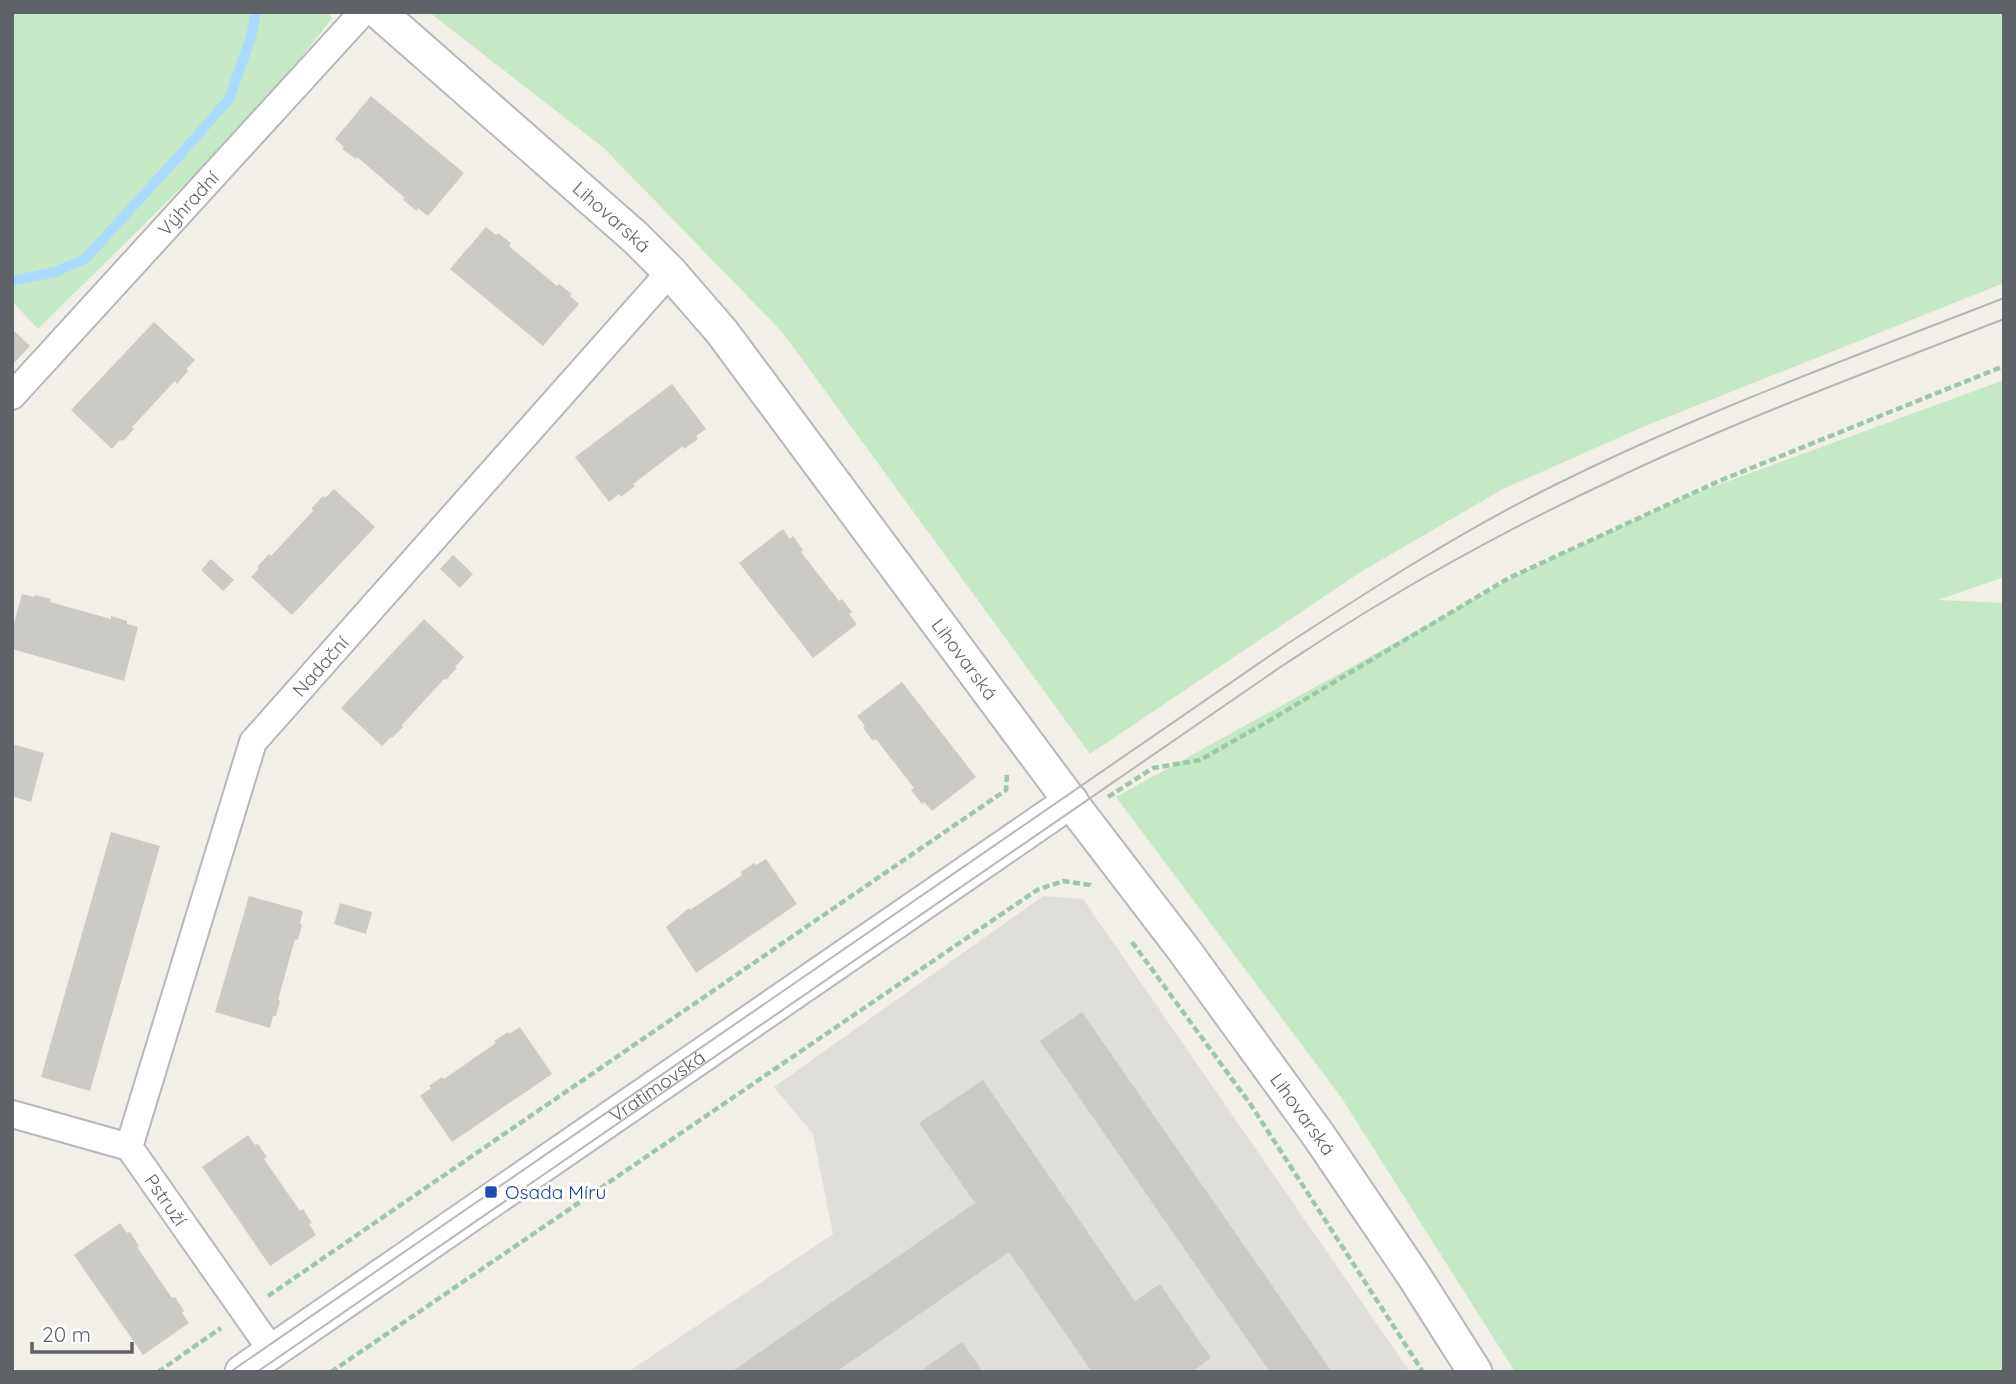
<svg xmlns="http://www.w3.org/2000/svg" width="2016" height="1384" font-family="Quicksand,sans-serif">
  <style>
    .industrial { fill: #e0deda }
    .green { fill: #c5e8c5 }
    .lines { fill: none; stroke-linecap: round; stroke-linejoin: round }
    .stream { stroke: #aadaff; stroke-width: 10 }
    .building { fill: #cccac5 }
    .minor-casing { stroke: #b5b8bc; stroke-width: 30 }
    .tertiary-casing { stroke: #b5b8bc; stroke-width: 37 }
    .path { stroke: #9cc7a9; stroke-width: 4.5; stroke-dasharray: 7 3.5; stroke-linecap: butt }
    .minor { stroke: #fff; stroke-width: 26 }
    .tertiary { stroke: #fff; stroke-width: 33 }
    .tram { stroke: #b6b7b8; stroke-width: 2 }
    .transit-dot { fill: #1a4fb4; stroke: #fff; stroke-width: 2.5 }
    .labels { text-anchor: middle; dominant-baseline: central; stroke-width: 6; stroke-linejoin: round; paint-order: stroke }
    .street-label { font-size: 19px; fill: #5f6368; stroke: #fff }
    .transit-label { font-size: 19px; fill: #164399; stroke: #fff; text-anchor: start }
  </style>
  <rect width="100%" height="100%" fill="#f1efe8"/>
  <path class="industrial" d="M1043 896 1083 899 1410 1372H628L833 1234 813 1134 774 1087Z"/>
  <path class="green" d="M12 12H327L332 18 261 109 38 329 12 301Z
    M429 12H2004V283L1638 429 1503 489 1359 573 1090 754 783 333 604 148Z
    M2004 380V577L1938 600 2004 603V1372H1515L1341 1097 1116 797 1525 571 1685 497Z"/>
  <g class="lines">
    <path class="stream" d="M12 281 55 272 85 259 179 156 229 99 251 37 256 12"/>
  </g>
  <path class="building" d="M371 96 464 173 428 216 418 208 417 211 403 200 405 198 357 157 356 159 342 149 344 147 335 139Z
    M486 227 496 235 498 233 511 243 509 246 557 286 559 284 572 294 570 296 579 304 543 346 450 269Z
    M154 322 195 360 186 369 188 371 177 384 175 381 132 427 134 429 123 441 120 440 112 449 71 410Z
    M12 329 30 346 12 365Z
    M672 384 706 429 696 436 698 439 684 449 683 446 633 484 635 486 621 497 619 494 609 502 575 457Z
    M334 489 375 527 292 615 251 577 259 568 257 567 269 554 271 556 314 510 311 509 323 496 325 498Z
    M783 529 790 539 793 536 803 550 801 552 839 601 842 599 852 612 849 614 857 624 813 658 739 563Z
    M453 555 473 574 460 588 440 569Z
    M211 559 234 580 223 591 201 570Z
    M22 594 34 597 35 595 51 599 50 602 111 619V616L127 621V624L138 627 124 681 12 649V631Z
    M424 619 464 657 455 667 457 668 446 680 444 679 402 725 403 727 392 738 391 737 382 746 341 708Z
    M902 682 976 777 932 811 924 802 922 804 911 790 914 788 876 739 873 741 863 728 865 726 857 716Z
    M12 744 44 753 31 802 12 796Z
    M111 832 160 846 90 1091 41 1077Z
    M766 859 797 904 696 973 666 927 689 908 690 910 742 875 741 872 754 863 756 865Z
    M249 896 303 911 300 923 302 925 298 940 295 939 278 1000 280 1001 276 1016H273L270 1028 215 1012Z
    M340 903 372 912 366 934 334 924Z
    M1082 1012 1216 1205 1332 1372H1270L1174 1234 1040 1041Z
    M520 1027 552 1074 452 1142 420 1096 431 1088 429 1086 442 1077 444 1079 496 1043 494 1041 508 1032 509 1034Z
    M983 1080 1135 1301 1160 1284 1211 1358 1192 1372H1092L1009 1252 836 1372H731L975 1203 919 1123Z
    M248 1135 255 1145 258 1144 267 1157 264 1159 300 1211 303 1209 312 1223 309 1224 316 1235 270 1266 202 1167Z
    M120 1223 127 1233 130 1232 139 1246 137 1247 172 1298 175 1297 184 1311 182 1313 189 1323 143 1355 74 1255Z
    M962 1342 983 1372H919Z"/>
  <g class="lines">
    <g class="minor-casing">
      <g id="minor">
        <path id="s1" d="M12 396 363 12"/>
        <path id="s2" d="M12 1114 129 1147 272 1351"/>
        <path id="s3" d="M129 1147 253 742 670 272"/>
      </g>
    </g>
    <g class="tertiary-casing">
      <g id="tertiary">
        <path id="s4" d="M379 12 636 238 670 272 722 332 1076 809 1184 950 1319 1136 1414 1276 1475 1372"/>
        <path id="s5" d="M242 1372 1071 801"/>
      </g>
    </g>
    <path class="path" d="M1108 797 1153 768 1200 760 1267 722 1509 578 1719 481 2004 366
      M1132 942 1251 1105 1423 1372
      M268 1296 1006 790 1007 773
      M158 1372 221 1328
      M331 1372 1037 890 1063 881 1090 885 1092 887"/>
    <use href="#minor" class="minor"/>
    <use href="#tertiary" class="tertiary"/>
    <path class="tram" d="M230 1372 1287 644C1367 592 1446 541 1531 497 1683 419 1845 360 2004 298
      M257 1372 1282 666C1313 646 1344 625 1376 606 1450 561 1527 520 1606 483 1735 421 1870 371 2004 319"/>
  </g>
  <rect class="transit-dot" x="484" y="1185" width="14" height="14" rx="3.5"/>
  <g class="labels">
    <g class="street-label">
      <text stroke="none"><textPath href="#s1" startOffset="261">Výhradní</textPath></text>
      <text stroke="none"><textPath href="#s4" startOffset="310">Lihovarská</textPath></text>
      <text stroke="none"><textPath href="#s4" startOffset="877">Lihovarská</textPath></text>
      <text stroke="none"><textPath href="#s3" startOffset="525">Nadační</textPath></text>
      <text stroke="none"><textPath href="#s5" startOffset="504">Vratimovská</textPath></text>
      <text stroke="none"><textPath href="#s4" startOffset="1444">Lihovarská</textPath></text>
      <text stroke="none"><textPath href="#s2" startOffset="186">Pstruží</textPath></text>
    </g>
    <g class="transit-label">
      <text x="505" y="1192">Osada Míru</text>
    </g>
  </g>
  <rect width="2016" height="1384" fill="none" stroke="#5f6368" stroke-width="28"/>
  <path d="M32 1342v10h100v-10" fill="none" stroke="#5f6368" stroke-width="3.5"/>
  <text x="42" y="1342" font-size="21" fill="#5f6368" stroke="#ffffff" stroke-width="5" paint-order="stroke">20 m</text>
</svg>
